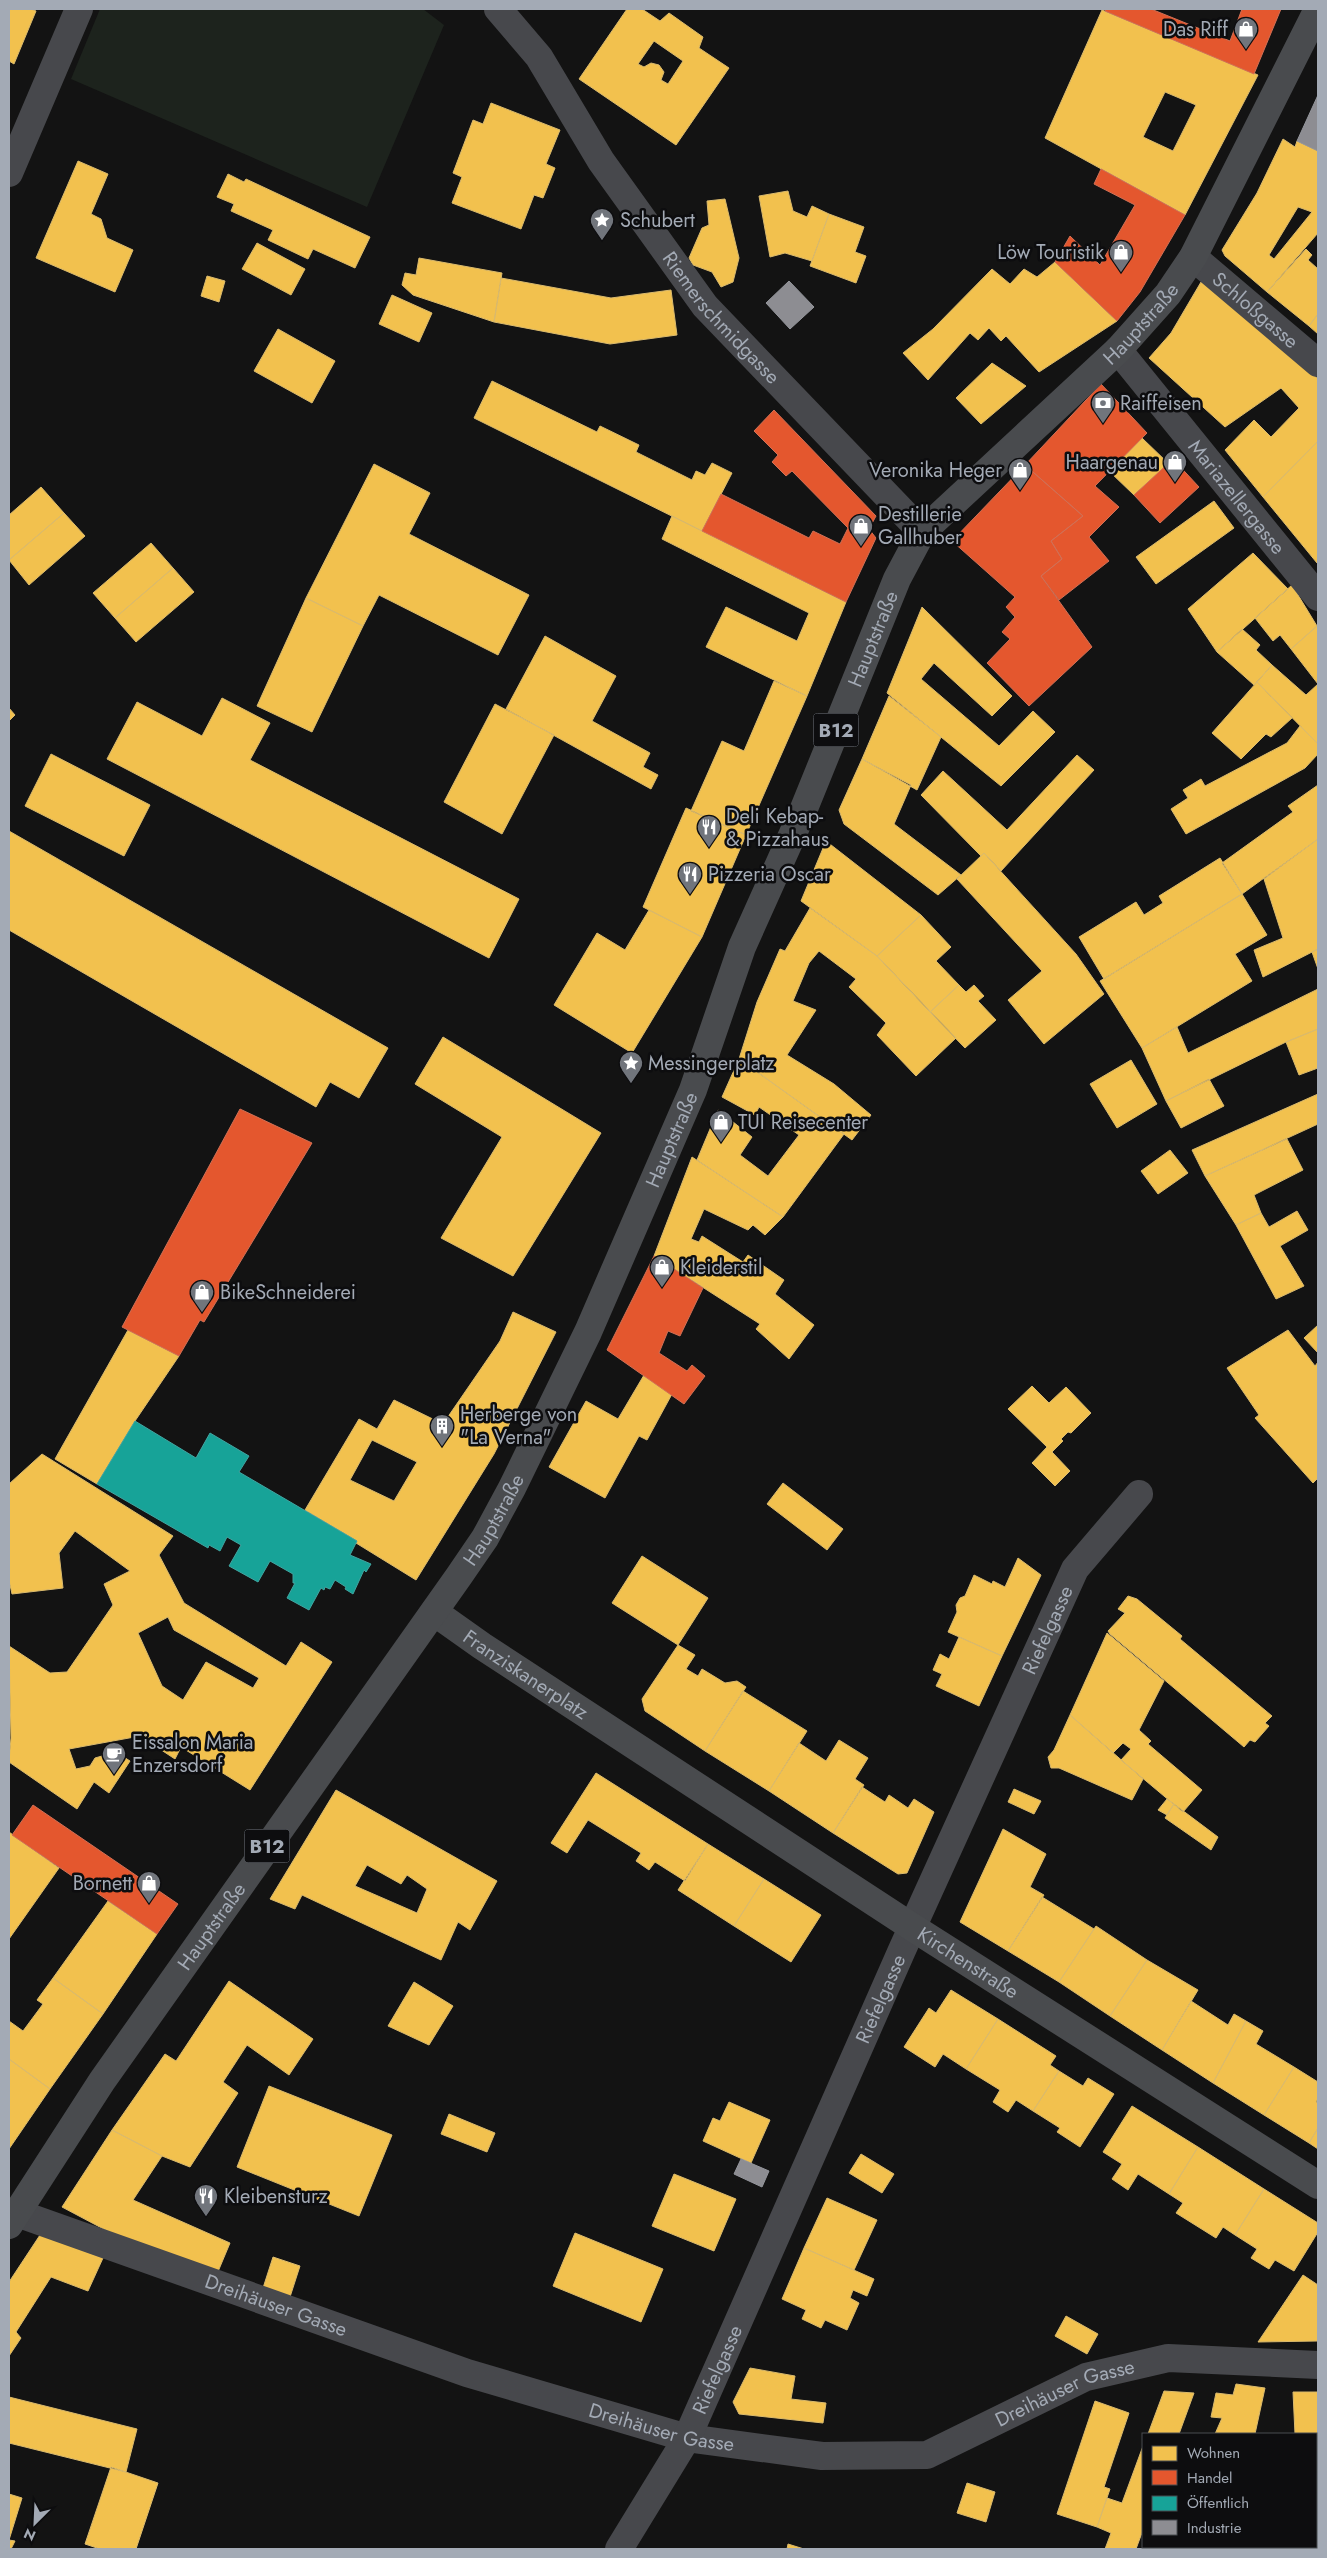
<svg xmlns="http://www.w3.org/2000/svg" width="1327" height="2558" font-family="Jost,sans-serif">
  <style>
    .green { fill: #1d231d }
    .homes { fill: #f2c14e; stroke: #daba6d; fill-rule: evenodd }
    .shops { fill: #e4572e; stroke: #d07056 }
    .public { fill: #17a398; stroke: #41a5a1 }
    .industry { fill: #8d8d92; stroke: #94969c }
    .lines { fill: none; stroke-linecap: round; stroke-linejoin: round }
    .minor { stroke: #47484c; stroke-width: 28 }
    .major { stroke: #494b4e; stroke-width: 28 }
    .labels { text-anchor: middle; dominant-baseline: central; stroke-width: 5; stroke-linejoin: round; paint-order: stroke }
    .shield { fill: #0d0d0f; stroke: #767b83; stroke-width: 1 }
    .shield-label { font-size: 19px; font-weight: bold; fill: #a3aab5 }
    .poi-label { font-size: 20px; fill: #a3aab5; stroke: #0d0d0f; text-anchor: start }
    .street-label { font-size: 20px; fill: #a3aab5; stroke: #0d0d0f }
  </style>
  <rect width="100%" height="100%" fill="#131313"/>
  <path class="green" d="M100 9H423L444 25 367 207 71 79Z"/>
  <path class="homes" d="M9 9H31L36 11 14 64 9 61Z
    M627 9H642L660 21 669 13 703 37 699 48 729 68 676 145 579 79ZM654 41 683 61 668 84 661 80 664 72 659 65 651 63 644 67 638 64Z
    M1102 10 1258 75 1185 215 1045 138ZM1165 92 1196 105 1173 151 1143 137Z
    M491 103 560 130 546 164 555 168 543 198 534 195 521 229 452 203 462 177 453 173 473 120 483 124Z
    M1283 139 1295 147 1297 141 1318 151V233L1267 292 1225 256 1222 250 1257 193ZM1298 207 1312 212 1274 259 1269 255Z
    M78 161 108 174 91 214 101 219 107 238 133 250 115 292 36 258Z
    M228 174 244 182 246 179 370 237 355 268 313 249 308 259 268 240 273 230 231 211 234 204 217 197Z
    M788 191 793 211 807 217 812 206 829 214 812 261 785 253 770 257 759 196Z
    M725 199 739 258 733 282 721 287 712 272 693 265 689 258 702 228 709 225 707 201Z
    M829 214 864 227 855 252 866 256 856 283 810 266Z
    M257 243 305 269 291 295 242 269Z
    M1306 249 1312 255 1308 260 1318 269V314L1309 326 1267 292Z
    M419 258 502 273 494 322 413 295 402 285 405 273 416 275Z
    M1055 262 1117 321 1039 372 1006 336 1001 341 989 328 978 340 970 333 928 380 903 353 933 329 992 269 1010 284 1024 269 1037 277Z
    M207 276 225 281 219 302 201 296Z
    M501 278 611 298 671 290 677 335 610 344 494 322Z
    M1201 282H1209L1318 379V441L1263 497 1225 450 1254 420 1271 437 1299 408 1281 388 1225 427 1149 358 1171 333Z
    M392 295 432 313 419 342 379 324Z
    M1318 314V334L1309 326Z
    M278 329 335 361 312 403 254 371Z
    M992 363 1026 386 981 424 956 398Z
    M492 381 597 432 600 426 639 445 636 452 692 480 696 471 705 475 712 463 732 473 702 531 474 418Z
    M1142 438 1169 464 1134 495 1109 471Z
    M1318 441V562L1317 563 1263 497Z
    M374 464 430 493 409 534 529 595 498 655 379 595 363 626 306 598Z
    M41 487 64 513 9 560V515Z
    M1214 501 1234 528 1156 584 1136 557Z
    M64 513 85 536 29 585 9 560Z
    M672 516 846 602 807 696 706 647 726 607 797 641 809 613 662 539Z
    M151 543 173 568 115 618 93 593Z
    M1253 553 1288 589 1217 652 1188 609Z
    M173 568 194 592 136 642 115 618Z
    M1292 585 1317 626 1291 649 1280 635 1273 641 1255 618Z
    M306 598 363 626 312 732 257 706Z
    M922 607 1012 696 992 716 934 663 921 679 999 746 1033 711 1055 732 1001 786 887 693Z
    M1317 626 1318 629V684L1291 649Z
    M1242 629 1260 645 1256 650 1272 665 1254 685 1217 652Z
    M545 636 616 676 592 721 650 753 643 767 658 775 651 789 506 709Z
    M1272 665 1306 695 1318 684V744L1257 682Z
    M774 681 807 696 746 835 691 811 722 741 744 751Z
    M1257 682 1292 718 1271 737 1266 734 1241 759 1212 733Z
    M889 696 941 737 917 790 862 759Z
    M222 698 270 723 250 760 519 899 489 958 107 759 137 702 202 736Z
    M495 704 554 735 502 834 444 802Z
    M9 708 15 715 9 721Z
    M1300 726 1318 744V754L1305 768 1186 834 1171 809 1188 798 1183 790 1201 779 1205 786 1287 743Z
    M51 754 150 805 124 856 25 806Z
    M1077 755 1094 770 1001 871 984 853 981 856 921 795 943 771 1007 830Z
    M862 759 911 785 894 824 961 875 938 895 844 824 839 810Z
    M1318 785V839L1242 894 1222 863 1293 812 1288 806Z
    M686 808 746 835 702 937 643 907Z
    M9 831 388 1048 359 1098 330 1082 316 1107 9 930Z
    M1318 839V949L1263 977 1254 950 1283 938 1264 879Z
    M826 841 921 915 877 956 801 901Z
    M984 853 1076 954 1104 994 1044 1044 1008 1000 1042 971 957 879Z
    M1220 858 1242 894 1104 979 1079 937 1136 902 1144 915 1163 903 1159 896Z
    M1242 894 1267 935 1235 954 1252 981 1142 1048 1100 981Z
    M810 908 877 956 956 1038 916 1076 877 1035 886 1023 849 987 856 979 819 951 809 963 793 1001 816 1010 787 1055 834 1084 871 1115 852 1140 739 1059 757 1002 780 949 785 951Z
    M649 910 702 937 632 1053 554 1005 597 933 625 950Z
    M921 915 951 947 936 961 959 985 930 1012 877 956Z
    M1318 949V969L1312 952Z
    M959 985 966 992 974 985 984 996 978 1001 996 1020 965 1048 930 1012Z
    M1318 989V1029L1286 1042 1166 1101 1142 1048 1177 1027 1188 1053Z
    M1318 1029V1068L1299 1075 1286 1042Z
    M443 1037 601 1133 513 1276 441 1238 502 1137 415 1084Z
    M739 1059 844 1134 783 1217 697 1160 718 1110 752 1137 740 1155 768 1176 799 1135 759 1107 755 1115 722 1097Z
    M1131 1060 1157 1104 1117 1128 1090 1084Z
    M1209 1079 1224 1106 1181 1128 1166 1101Z
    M1318 1094V1124L1205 1176 1192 1150Z
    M1287 1139 1303 1170 1254 1195 1261 1213 1236 1225 1205 1176Z
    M1170 1150 1188 1173 1158 1194 1141 1171Z
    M692 1157 783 1217 765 1235 753 1225 748 1230 704 1209 691 1239 699 1242 702 1236 743 1262 748 1255 784 1280 775 1294 814 1325 789 1359 756 1329 760 1324 654 1256Z
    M1297 1211 1308 1230 1280 1246 1304 1286 1276 1299 1236 1225 1261 1213 1269 1227Z
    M513 1312 556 1332 494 1454 416 1580 356 1543 357 1541 305 1510 359 1419 377 1429 394 1400 443 1424 500 1341ZM372 1440 417 1462 394 1501 350 1480Z
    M1318 1325V1353L1304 1338Z
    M128 1330 179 1356 135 1421 97 1484 55 1459Z
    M1288 1330 1315 1366 1318 1362V1478L1313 1483 1255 1418 1259 1415 1227 1368Z
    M644 1375 672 1394 647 1440 639 1436 605 1498 549 1467 586 1401 618 1419Z
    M1032 1386 1049 1403 1066 1387 1091 1413 1071 1433 1068 1432 1061 1439 1063 1441 1052 1452 1070 1471 1055 1486 1032 1463 1047 1447 1008 1409Z
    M42 1454 173 1536 159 1555 184 1603 286 1666 301 1642 332 1662 250 1790 181 1747 175 1759 140 1736 69 1749 76 1769 90 1766 95 1758 116 1752 130 1761 109 1793 94 1782 77 1809 9 1762 11 1738 9 1646 50 1673 67 1672 113 1605 104 1584 130 1571 75 1531 59 1553 63 1588 12 1594 9 1580V1484ZM168 1617 174 1630 259 1678 253 1688 206 1662 183 1700 162 1686 138 1633Z
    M783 1483 843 1529 827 1550 767 1504Z
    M642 1556 708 1598 678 1645 612 1603Z
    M1018 1558 1041 1575 1002 1656 948 1632 957 1612 956 1605 960 1598 965 1596 974 1575 992 1584 993 1581 1005 1587Z
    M1128 1596 1137 1599 1182 1636 1180 1639 1272 1716 1265 1723 1269 1726 1255 1742 1250 1740 1244 1747 1110 1634 1108 1631 1125 1613 1118 1609Z
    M1107 1633 1164 1681 1139 1730 1151 1741 1148 1744 1202 1790 1183 1812 1121 1760 1131 1749 1123 1743 1113 1753 1070 1715Z
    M959 1637 1002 1656 979 1706 936 1686 942 1674 933 1670 940 1654 949 1659Z
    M678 1645 695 1655 686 1669 698 1676 702 1669 725 1683 737 1681 746 1687 705 1751 645 1711 642 1699Z
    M743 1691 807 1731 769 1791 705 1751Z
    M1070 1715 1143 1779 1132 1800 1059 1768H1051L1048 1757 1054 1750Z
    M839 1740 868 1758 855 1779 864 1785 833 1833 769 1791 799 1743 826 1761Z
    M596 1773 708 1844 685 1881 655 1862 649 1870 636 1861 641 1853 588 1820 567 1853 551 1843Z
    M862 1787 885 1802 889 1795 908 1808 914 1799 934 1812 907 1873 898 1874 833 1833Z
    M1014 1789 1041 1801 1034 1814 1008 1802Z
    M336 1790 497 1881 470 1930 458 1922 441 1960 302 1895 295 1909 270 1899ZM367 1865 401 1884 407 1875 427 1889 417 1913 355 1886Z
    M1167 1799 1174 1804 1167 1815 1158 1810Z
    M1174 1804 1218 1837 1211 1850 1165 1818Z
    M1003 1829 1046 1854 1030 1887 1044 1895 1008 1951 960 1922Z
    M9 1832 59 1868 9 1939Z
    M708 1844 764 1879 734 1926 678 1890Z
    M764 1879 821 1915 791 1962 734 1926Z
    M1042 1897 1094 1929 1059 1982 1008 1951Z
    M108 1901 157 1934 103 2014 53 1978Z
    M1096 1926 1147 1960 1110 2016 1059 1982Z
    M1147 1960 1198 1990 1162 2050 1110 2016Z
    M53 1978 103 2014 50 2089 9 2059V2021L23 2031 43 2004 37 2000Z
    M229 1981 313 2039 289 2075 247 2045 223 2082 238 2093 190 2167 162 2156 112 2130 165 2054 176 2061Z
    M414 1982 453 2006 429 2045 388 2026Z
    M951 1990 998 2019 966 2069 943 2054 935 2067 904 2047 929 2008 936 2013Z
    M1191 2001 1228 2025 1234 2014 1246 2021 1213 2083 1162 2050Z
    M998 2019 1056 2056 1050 2065 1059 2071 1033 2111 1016 2100 1008 2112 993 2102 1000 2090 966 2069Z
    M1246 2021 1263 2031 1256 2044 1294 2067 1264 2115 1213 2083Z
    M9 2059 50 2089 9 2149Z
    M1294 2067 1318 2082V2098L1316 2102 1318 2103V2128L1309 2143 1264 2115Z
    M1059 2071 1083 2086 1088 2078 1114 2094 1080 2147 1057 2132 1060 2128 1033 2111Z
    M269 2086 392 2135 359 2216 237 2167Z
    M729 2102 770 2120 751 2163 703 2141 713 2118 720 2121Z
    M1132 2106 1198 2147 1169 2194 1138 2174 1128 2190 1112 2179 1122 2164 1103 2152Z
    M449 2114 495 2133 487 2152 441 2134Z
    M1318 2128V2149L1309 2143Z
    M112 2130 162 2156 133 2200 230 2243 217 2274 113 2234 62 2207Z
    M1198 2147 1264 2189 1235 2235 1223 2227 1216 2238 1176 2213 1183 2203 1169 2194Z
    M861 2154 894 2174 882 2193 849 2173Z
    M674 2174 736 2199 714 2251 652 2226Z
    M1264 2189 1318 2223V2232L1294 2271 1275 2260 1269 2269 1251 2258 1257 2249 1235 2235Z
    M827 2198 877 2220 854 2270 804 2248Z
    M575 2233 663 2269 641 2322 553 2286Z
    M40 2235 103 2258 88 2291 51 2277 16 2332 21 2338 9 2356V2282Z
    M804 2248 874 2279 867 2296 853 2290 850 2298 859 2303 847 2330 825 2320 821 2328 802 2319 806 2310 782 2299Z
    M273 2257 300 2266 290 2297 263 2288Z
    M1303 2275 1318 2285V2341L1258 2342Z
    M1066 2316 1098 2334 1087 2354 1055 2336Z
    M750 2368 795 2376 791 2399 826 2403 823 2423 739 2414 733 2402Z
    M1236 2384 1265 2388 1255 2434H1215L1222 2418 1211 2417 1216 2393 1233 2395Z
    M1164 2391 1194 2393 1179 2434H1148Z
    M1293 2392H1318V2493L1316 2499V2434H1295Z
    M9 2397 137 2429 126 2472 9 2443Z
    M1095 2401 1129 2413 1104 2487 1110 2489 1097 2527 1057 2514Z
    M1143 2446V2530L1136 2549H1105L1111 2533 1097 2527 1107 2498 1122 2503Z
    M111 2467 158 2483 136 2549H100L85 2544Z
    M967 2483 995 2492 986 2522 957 2513Z
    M9 2494 22 2498 9 2540Z
    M9 2540 15 2541 11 2549H9Z
    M788 2544 804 2549H787Z
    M1176 2547H1212L1211 2549H1175Z
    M1269 2547H1297L1296 2549H1268Z"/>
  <path class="shops" d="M1106 9H1151L1230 41 1242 9H1281L1254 74 1105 11Z
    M1101 169 1185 215 1140 292 1117 321 1055 262 1070 236 1100 265 1135 205 1094 184Z
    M1101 384 1147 433 1095 486 1119 507 1089 537 1109 561 1059 600 1041 576 1062 559 1051 541 1083 516 1025 465Z
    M774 410 876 516 869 529 876 538 846 602 702 531 721 494 809 538 813 531 840 544 848 528 792 471 786 476 772 462 778 455 754 431Z
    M1173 459 1199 487 1160 523 1134 495Z
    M1025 465 1083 516 1051 541 1062 559 1041 576 1092 647 1029 706 987 663 1010 639 1002 632 1015 617 1006 607 1015 597 952 541Z
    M240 1109 312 1143 204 1322 200 1320 179 1356 122 1327Z
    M654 1256 703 1288 680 1336 668 1331 659 1353 687 1371 692 1365 705 1376 684 1404 607 1350Z
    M33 1805 178 1904 157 1934 12 1835Z"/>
  <path class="public" d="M135 1421 196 1458 210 1433 249 1456 239 1472 357 1541 350 1555 371 1564 366 1572 364 1570 353 1594 345 1589 346 1587 335 1580 330 1589 325 1587 324 1590 321 1588 309 1610 287 1598 295 1583H293V1574L270 1561 258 1582 229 1566 241 1545 227 1537 220 1551 209 1545 208 1548 97 1484Z"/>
  <path class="industry" d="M1318 95V151L1297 141Z
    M789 281 814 307 790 329 766 303Z
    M741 2159 769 2171 762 2187 734 2174Z"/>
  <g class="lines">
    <g class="minor">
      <path id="s1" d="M498 9 539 57 601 161 705 306 922 532"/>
      <path d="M9 173 79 9"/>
      <path id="s2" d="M1193 257 1318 363"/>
      <path id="s3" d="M1118 350 1318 597"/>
      <path id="s4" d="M17 2213 467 2373 687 2438 822 2456 927 2455 1086 2377 1168 2358 1318 2365"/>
      <path id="s5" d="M619 2549 687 2438 902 1950 1075 1569 1139 1494"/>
    </g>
    <g class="major">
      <path id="s6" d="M434 1612 482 1646 912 1927 1318 2185"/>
      <path id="s7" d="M9 2225 102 2081 459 1576 485 1538 512 1488 588 1332 693 1090 742 947 803 811 897 579 922 532 1118 350 1168 294 1193 257 1318 9"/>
    </g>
  </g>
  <defs>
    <g id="shop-pin" transform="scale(1.25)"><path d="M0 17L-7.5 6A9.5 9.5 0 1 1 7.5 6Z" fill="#71757c" stroke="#0d0d0f"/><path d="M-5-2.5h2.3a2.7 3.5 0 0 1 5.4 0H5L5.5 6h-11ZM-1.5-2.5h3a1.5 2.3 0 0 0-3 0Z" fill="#fff"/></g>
    <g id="sight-pin" transform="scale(1.25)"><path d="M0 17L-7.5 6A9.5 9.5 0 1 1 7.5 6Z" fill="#71757c" stroke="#0d0d0f"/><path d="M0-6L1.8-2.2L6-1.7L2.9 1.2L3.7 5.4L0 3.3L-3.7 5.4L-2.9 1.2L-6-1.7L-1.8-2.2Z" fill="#fff"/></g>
    <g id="bank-pin" transform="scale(1.25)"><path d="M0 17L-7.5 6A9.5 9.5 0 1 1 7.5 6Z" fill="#71757c" stroke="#0d0d0f"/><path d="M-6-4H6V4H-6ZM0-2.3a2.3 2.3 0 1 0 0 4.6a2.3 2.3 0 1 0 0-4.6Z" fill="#fff"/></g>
    <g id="restaurant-pin" transform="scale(1.25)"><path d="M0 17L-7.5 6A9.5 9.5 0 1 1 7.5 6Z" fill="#71757c" stroke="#0d0d0f"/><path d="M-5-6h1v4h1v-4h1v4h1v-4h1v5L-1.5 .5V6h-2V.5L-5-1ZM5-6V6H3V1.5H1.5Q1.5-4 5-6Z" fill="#fff"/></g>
    <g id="building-pin" transform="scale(1.25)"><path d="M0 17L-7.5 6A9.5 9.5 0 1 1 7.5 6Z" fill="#71757c" stroke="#0d0d0f"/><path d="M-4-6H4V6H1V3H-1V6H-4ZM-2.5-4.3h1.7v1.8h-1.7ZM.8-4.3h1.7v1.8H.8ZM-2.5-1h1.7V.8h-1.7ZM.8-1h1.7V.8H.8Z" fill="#fff"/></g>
    <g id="cafe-pin" transform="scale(1.25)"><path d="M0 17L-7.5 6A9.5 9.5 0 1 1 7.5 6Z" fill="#71757c" stroke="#0d0d0f"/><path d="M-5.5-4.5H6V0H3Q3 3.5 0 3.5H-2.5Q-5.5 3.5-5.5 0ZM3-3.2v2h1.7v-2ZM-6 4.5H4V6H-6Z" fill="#fff"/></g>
  </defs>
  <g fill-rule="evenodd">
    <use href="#shop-pin" x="1246" y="29"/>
    <use href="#sight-pin" x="602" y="220"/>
    <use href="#shop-pin" x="1121" y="252"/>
    <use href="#bank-pin" x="1103" y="403"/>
    <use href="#shop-pin" x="1175" y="462"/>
    <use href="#shop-pin" x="1020" y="470"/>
    <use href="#shop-pin" x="861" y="526"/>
    <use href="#restaurant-pin" x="709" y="827"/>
    <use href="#restaurant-pin" x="690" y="874"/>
    <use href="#sight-pin" x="631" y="1063"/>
    <use href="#shop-pin" x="721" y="1122"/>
    <use href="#shop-pin" x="662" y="1267"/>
    <use href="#shop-pin" x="202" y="1292"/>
    <use href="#building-pin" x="442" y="1426"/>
    <use href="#cafe-pin" x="114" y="1754"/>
    <use href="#shop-pin" x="149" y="1883"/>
    <use href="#restaurant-pin" x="206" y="2196"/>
  </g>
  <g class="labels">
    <g class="shield">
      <rect x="813.5" y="713.5" width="45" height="33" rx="4"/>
      <rect x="244.5" y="1829.5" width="45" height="33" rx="4"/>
    </g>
    <g class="shield-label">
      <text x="836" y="730">B12</text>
      <text x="267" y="1846">B12</text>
    </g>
    <g class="poi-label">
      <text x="1228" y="29" text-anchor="end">Das Riff</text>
      <text x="620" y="220">Schubert</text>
      <text x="1104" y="252" text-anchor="end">Löw Touristik</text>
      <text x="1120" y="403">Raiffeisen</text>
      <text x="1158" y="462" text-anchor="end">Haargenau</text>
      <text x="1002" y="470" text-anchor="end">Veronika Heger</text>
      <text x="878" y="514">Destillerie<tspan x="878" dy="23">Gallhuber</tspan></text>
      <text x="726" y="816">Deli Kebap-<tspan x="726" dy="23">&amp; Pizzahaus</tspan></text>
      <text x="708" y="874">Pizzeria Oscar</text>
      <text x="648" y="1063">Messingerplatz</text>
      <text x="738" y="1122">TUI Reisecenter</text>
      <text x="680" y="1267">Kleiderstil</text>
      <text x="220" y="1292">BikeSchneiderei</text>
      <text x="460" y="1414">Herberge von<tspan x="460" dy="23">"La Verna"</tspan></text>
      <text x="132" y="1742">Eissalon Maria<tspan x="132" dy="23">Enzersdorf</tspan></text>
      <text x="132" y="1883" text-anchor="end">Bornett</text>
      <text x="224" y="2196">Kleibensturz</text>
    </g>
    <g class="street-label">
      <text stroke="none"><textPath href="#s2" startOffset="82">Schloßgasse</textPath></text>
      <text stroke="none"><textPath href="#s1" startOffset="382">Riemerschmidgasse</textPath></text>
      <text stroke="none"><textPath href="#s7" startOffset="2236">Hauptstraße</textPath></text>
      <text stroke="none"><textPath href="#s3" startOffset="189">Mariazellergasse</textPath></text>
      <text stroke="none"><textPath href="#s7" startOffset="1816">Hauptstraße</textPath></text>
      <text stroke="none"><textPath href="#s7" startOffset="1276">Hauptstraße</textPath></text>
      <text stroke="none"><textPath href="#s7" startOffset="856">Hauptstraße</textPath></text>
      <text stroke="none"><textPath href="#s5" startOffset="1015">Riefelgasse</textPath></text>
      <text stroke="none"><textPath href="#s6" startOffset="111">Franziskanerplatz</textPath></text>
      <text stroke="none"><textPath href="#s7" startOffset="361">Hauptstraße</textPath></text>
      <text stroke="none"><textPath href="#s6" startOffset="639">Kirchenstraße</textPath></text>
      <text stroke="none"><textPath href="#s5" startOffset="610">Riefelgasse</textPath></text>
      <text stroke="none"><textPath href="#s4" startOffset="275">Dreihäuser Gasse</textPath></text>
      <text stroke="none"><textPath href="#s5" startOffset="205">Riefelgasse</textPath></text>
      <text stroke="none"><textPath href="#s4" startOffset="1100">Dreihäuser Gasse</textPath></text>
      <text stroke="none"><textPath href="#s4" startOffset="680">Dreihäuser Gasse</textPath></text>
    </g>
  </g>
  <rect width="1327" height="2558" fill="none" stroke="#a3aab5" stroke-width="20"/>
  <rect x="1142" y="2433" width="175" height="115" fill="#0d0d0f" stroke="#494c51"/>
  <rect x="1152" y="2446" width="25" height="15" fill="#f2c14e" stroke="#494c51"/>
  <text x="1187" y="2458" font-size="15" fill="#a3aab5">Wohnen</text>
  <rect x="1152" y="2470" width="25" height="15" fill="#e4572e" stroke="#494c51"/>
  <text x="1187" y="2483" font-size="15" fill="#a3aab5">Handel</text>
  <rect x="1152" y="2496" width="25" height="15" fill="#17a398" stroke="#494c51"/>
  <text x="1187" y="2508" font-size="15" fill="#a3aab5">Öffentlich</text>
  <rect x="1152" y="2520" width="25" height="15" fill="#8d8d92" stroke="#494c51"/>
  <text x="1187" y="2533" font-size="15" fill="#a3aab5">Industrie</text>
  <g transform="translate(35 2523) rotate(204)" stroke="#0d0d0f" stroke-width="4" paint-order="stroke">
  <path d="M0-4L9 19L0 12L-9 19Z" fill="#a3aab5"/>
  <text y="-8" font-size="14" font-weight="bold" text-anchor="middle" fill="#a3aab5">N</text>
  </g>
</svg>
